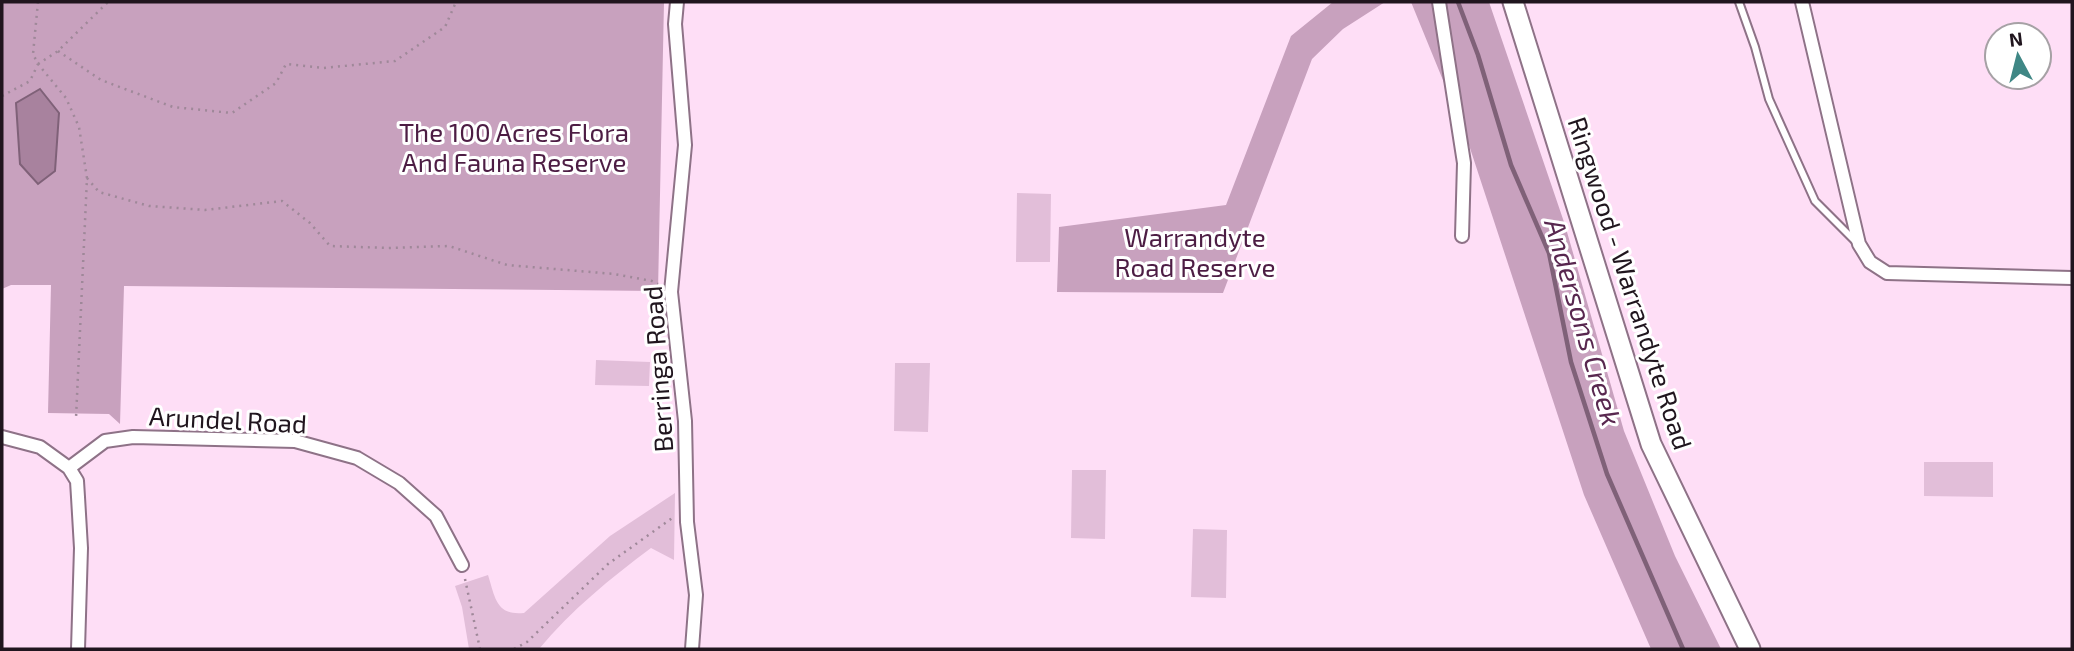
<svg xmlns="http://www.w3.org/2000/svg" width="2074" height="651" font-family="'Exo 2',sans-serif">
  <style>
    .green { fill: #e2bed9 }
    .forest { fill: #c8a1be }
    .water { fill: #a8829e; stroke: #7f6178; stroke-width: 2 }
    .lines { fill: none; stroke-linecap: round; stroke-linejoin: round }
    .stream { stroke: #7f6178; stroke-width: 4.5 }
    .service-casing { stroke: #8e7287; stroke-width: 10 }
    .minor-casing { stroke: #8e7287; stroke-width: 16 }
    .primary-casing { stroke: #8e7287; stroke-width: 23 }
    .path { stroke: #9f8899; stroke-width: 2.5; stroke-dasharray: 2 5; stroke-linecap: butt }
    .service { stroke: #fff; stroke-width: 6 }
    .minor { stroke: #fff; stroke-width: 12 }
    .primary { stroke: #fff; stroke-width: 19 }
    .labels { text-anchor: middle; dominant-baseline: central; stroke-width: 6; stroke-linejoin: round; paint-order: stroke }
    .park-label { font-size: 26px; fill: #4d1d44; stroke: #fff }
    .street-label { font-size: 26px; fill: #20151e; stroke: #fff }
    .water-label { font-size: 28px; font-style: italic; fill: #58274f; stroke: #fff }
  </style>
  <rect width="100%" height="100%" fill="#fedef6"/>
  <path class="green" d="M1017 193 1051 194 1050 262H1016Z
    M596 360 650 362 649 386 595 385Z
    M895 363H930L928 432 894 431Z
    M1924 462H1993V497L1924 496Z
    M1072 470H1106L1105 539 1071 538Z
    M675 493 674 560 651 548C611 578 571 610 539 649H469L462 607 455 586 488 575C495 597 496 616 524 613L610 536Z
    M1193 529 1227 530 1226 598 1191 597Z"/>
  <path class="forest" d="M2 2H664L658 291 124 286 120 424 109 414 48 413 51 285H11L2 289Z
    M1333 2H1385L1343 29 1312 59 1223 293 1057 292 1059 227 1226 205 1291 36Z
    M1411 2H1489L1565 225 1624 431 1675 556 1721 649H1651L1584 495 1467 139Z"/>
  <path class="water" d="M40 89 59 113 55 171 38 184 20 164 16 103Z"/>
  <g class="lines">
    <path class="stream" d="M1458 2 1478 55 1511 165 1549 253 1571 362 1607 474 1683 649"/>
    <g class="service-casing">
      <path id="service" d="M1739 2 1755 47 1769 99 1815 201 1855 241"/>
    </g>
    <g class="minor-casing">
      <path id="minor" d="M677 2 675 24 685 145 671 292 685 421 687 522 696 595 692 649
        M1439 2 1464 163 1462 236
        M1802 2 1859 244 1870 262 1887 273 2072 278
        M2 437 40 447 69 468 105 441 133 437 295 441 357 458 399 483 436 516 462 565
        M69 468 77 481 78 497 81 548 78 649"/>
    </g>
    <g class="primary-casing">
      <path id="primary" d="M1513 2 1651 444 1750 649"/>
    </g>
    <path class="path" d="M38 2 33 54 38 64 66 98 79 127 87 178 76 418
      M58 51 101 80 173 107 232 113 276 83 286 64 323 68 395 61 445 27 456 2
      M38 64 58 51 108 2
      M2 96 30 81 38 64
      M87 178 99 192 149 206 205 210 282 201 310 223 330 246 388 248 449 246 507 265 614 274 652 281 658 284
      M465 579 480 649
      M514 649 527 642 608 564 675 516"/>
    <use href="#service" class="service"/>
    <use href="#minor" class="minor"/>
    <use href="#primary" class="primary"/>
  </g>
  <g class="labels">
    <g class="park-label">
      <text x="514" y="131">The 100 Acres Flora<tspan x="514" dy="30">And Fauna Reserve</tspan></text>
      <text x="1195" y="236">Warrandyte<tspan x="1195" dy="30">Road Reserve</tspan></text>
    </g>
    <g class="street-label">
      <text transform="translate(1631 283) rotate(72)">Ringwood - Warrandyte Road</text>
      <text transform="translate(657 369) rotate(-94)">Berringa Road</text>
      <text transform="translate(228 419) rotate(3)">Arundel Road</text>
    </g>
    <g class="water-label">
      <text transform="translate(1584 322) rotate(74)">Andersons Creek</text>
    </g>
  </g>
  <rect width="2074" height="651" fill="none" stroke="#20151e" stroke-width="7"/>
  <g transform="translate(2018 56) rotate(353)"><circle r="33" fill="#ffffff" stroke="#a6a1a5" stroke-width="2"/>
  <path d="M0-5L12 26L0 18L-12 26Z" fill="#3f8785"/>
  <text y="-10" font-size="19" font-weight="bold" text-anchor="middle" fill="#20151e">N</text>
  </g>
</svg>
